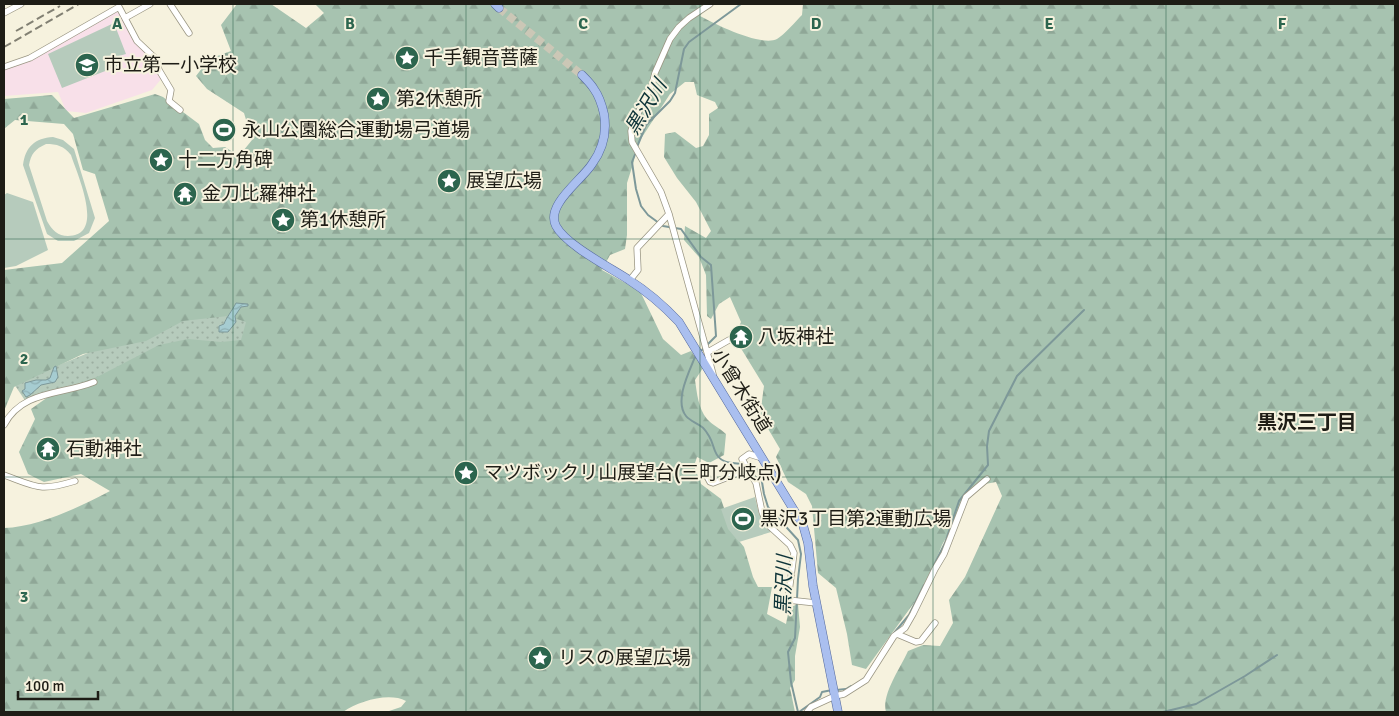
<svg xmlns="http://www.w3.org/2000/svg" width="1399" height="716" font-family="Signika,'Noto Sans JP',sans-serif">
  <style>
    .education { fill: #f8e0e9 }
    .grass { fill: url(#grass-dots) }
    .forest { fill: url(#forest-firs) }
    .pitch { fill: #b6cbbc; fill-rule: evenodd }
    .water { fill: url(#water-waves); stroke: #7d9899 }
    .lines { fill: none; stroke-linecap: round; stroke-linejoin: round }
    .stream { stroke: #7d9899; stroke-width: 2 }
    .major-tunnel { stroke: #cbc7b6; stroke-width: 8; stroke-dasharray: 8 4; stroke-linecap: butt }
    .minor-casing { stroke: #9a9683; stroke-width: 7 }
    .major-casing { stroke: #556a9d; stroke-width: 9 }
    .minor { stroke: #fff; stroke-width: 5.5 }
    .major { stroke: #aabfef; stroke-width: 8 }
    .rail { stroke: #828073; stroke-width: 2; stroke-dasharray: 8 4; stroke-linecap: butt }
    .grid { fill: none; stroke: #2c654e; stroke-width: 1; stroke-opacity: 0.55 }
    .labels { text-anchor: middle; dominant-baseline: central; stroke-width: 4; stroke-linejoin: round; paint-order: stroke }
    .poi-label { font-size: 19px; fill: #1e1d16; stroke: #f6f2de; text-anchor: start }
    .street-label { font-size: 19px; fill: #1e1d16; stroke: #f6f2de }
    .water-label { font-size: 20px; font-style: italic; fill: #0d3338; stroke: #f6f2de }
    .neighbourhood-label { font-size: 20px; font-weight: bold; fill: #1e1d16; stroke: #f6f2de }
    .grid-label { font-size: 16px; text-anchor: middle; font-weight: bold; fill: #2c654e; stroke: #f6f2de; stroke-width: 4; stroke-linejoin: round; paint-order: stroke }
  </style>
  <defs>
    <pattern id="grass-dots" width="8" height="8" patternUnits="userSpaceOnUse" patternTransform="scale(1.25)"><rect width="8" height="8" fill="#b6cbbc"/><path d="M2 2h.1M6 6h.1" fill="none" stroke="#9caea1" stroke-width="1.8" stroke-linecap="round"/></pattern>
    <pattern id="forest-firs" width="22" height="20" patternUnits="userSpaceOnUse" patternTransform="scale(1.25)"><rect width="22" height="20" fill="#a7c3b0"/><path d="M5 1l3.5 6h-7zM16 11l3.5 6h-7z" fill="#8fa797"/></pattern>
    <pattern id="water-waves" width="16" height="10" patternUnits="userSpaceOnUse" patternTransform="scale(1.25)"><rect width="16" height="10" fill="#a6ccd1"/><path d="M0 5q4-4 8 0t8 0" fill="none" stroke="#8eafb3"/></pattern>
  </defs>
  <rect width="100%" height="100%" fill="#f6f2de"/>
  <path class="education" d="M119 7 137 41 156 59 162 78 152 90 86 113 66 111 58 92 4 96V69Z"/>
  <path class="grass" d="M262 294 249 343 54 391 28 405 14 384 183 313Z"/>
  <path class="forest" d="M237 4H271L306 28 324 13 315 4H709L700 16C715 24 761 47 777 39 784 35 796 21 802 15L803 4H1395V712H886C881 695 901 667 908 651L923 645 940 646 953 623 949 600 965 577 1002 496 996 482 974 486 942 545 924 589 866 669 852 665 847 634 836 588 818 573 812 506 806 494 788 482 776 457 780 449 760 415 764 386 734 337 741 322 730 297 719 304 711 319 707 316 706 275 699 257 684 240 685 226 706 238 711 231 696 202 677 178 664 157 665 134 675 132 696 148 703 146 709 135V114L718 108 715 102 697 95 694 82H685L670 94 635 148 634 161 627 183V235L625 249 610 255 602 270 640 291 663 339 681 355 691 351 703 368 695 380C697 393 698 408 707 419 712 425 720 428 726 434L724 455 709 463 697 457 694 466 701 484 721 499 732 532 744 547 753 577 758 587H772L767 614 786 624 789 608 798 604 800 627 795 656V680L790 688 795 712H386L401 707 406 701C389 692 359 701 343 712H4V528C38 527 80 507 110 491L81 474 44 482 28 474 19 452 35 419 31 409 55 392 97 377 159 345 188 339 221 342 241 340 246 322 228 316 183 321 146 341 83 354 14 387 4 411V270L62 263 109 221 95 174 83 170 73 134 64 124 15 120 5 128 4 146V99L52 95 74 118 155 94 163 97 199 124 205 140 213 148 225 147 239 156 252 140 244 113 207 89 196 76 209 59 231 51 221 25Z"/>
  <path class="pitch" d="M114 23 126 54 115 57 118 66 62 88 48 54Z
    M53 137 63 140 74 149 95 218 89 233 74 241H58L47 234 23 165C25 147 35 138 53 137ZM46 144C57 144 64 146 71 155 77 174 106 236 68 236 58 236 52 230 47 221L29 165C31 154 35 149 46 144Z
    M7 193 33 202 48 250 16 266 4 268V195Z
    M755 497 759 514 771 532 739 542 728 529 721 509Z"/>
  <path class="water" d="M236 303 248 304V306L241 307 235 316 236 322 228 332H219V326L224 324C226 318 232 311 236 303Z
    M56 366 58 377 55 382 41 385 30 395 26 397 22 391 25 389V383L36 380H46L50 378 54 367Z"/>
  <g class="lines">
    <path class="stream" d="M637 147 646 125 670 101 675 93 684 49 689 42 741 4
      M636 152 632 162 633 169 636 189 641 206 648 215 663 226 681 229 701 257 711 265 716 336 701 351
      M697 355 695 357C689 372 674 401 686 416 690 421 697 423 702 427 705 429 707 433 709 436 712 441 713 446 715 451 720 464 731 463 744 464
      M748 465 755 466 761 476 764 494 768 507 798 540 801 554 798 579 795 638 788 652 791 682 798 712
      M934 565 945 543 959 501 988 465 987 446 989 431 1017 376 1084 310
      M894 633 909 615 924 585
      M836 690 846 689 851 686
      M799 712 820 697 822 692 832 690
      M1163 712 1196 704 1245 676 1277 655"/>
    <path class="major-tunnel" d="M499 8 582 75"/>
    <g class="minor-casing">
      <path id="minor" d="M170 4 189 33
        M710 4 689 18 679 27 670 39 655 73 652 85 634 121 631 131 632 142 661 192 669 214 713 374
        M4 13 21 4
        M125 18 150 4
        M4 67 30 58 119 7 137 41 156 59 159 70 171 90 169 101 180 110
        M630 280 638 270 637 248 669 214
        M708 352 729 340
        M4 425C22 390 62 395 94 382
        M762 458 749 454 742 459 756 483 762 512 767 524 790 545 794 553 788 600 816 603
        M704 471 710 482 713 483 749 469
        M4 475C37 487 39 492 75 481
        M897 634 916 642 921 641 935 623
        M807 712 811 707 835 696 844 694 866 680 894 636 905 628 913 614 935 569 944 554 966 497 987 479"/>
    </g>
    <g class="major-casing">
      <path id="major" d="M495 4 499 8
        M582 75C586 79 591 84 594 89 599 96 602 105 604 114 607 132 603 149 592 164 582 180 545 205 556 226 566 245 611 268 629 280 648 292 664 306 679 322L803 525 808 543 813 586 838 712"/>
    </g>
    <use href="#minor" class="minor"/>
    <use href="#major" class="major"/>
    <path class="rail" d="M16 31 60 6
      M4 47 79 4"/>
  </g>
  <path class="grid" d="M233 4V712M466 4V712M700 4V712M933 4V712M1166 4V712M4 239H1395M4 477H1395"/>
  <defs>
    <g id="sight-disc" transform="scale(1.25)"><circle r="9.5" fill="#2c654e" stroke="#f6f2de"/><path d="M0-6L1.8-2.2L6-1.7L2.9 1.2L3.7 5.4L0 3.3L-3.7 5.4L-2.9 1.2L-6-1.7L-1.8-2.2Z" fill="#fff"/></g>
    <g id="school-disc" transform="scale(1.25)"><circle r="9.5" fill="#2c654e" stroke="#f6f2de"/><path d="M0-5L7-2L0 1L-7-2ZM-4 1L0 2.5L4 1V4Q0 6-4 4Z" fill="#fff"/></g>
    <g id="stadium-disc" transform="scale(1.25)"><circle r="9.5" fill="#2c654e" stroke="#f6f2de"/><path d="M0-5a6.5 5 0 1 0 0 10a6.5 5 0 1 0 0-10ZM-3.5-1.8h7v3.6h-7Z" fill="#fff"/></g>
    <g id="temple-disc" transform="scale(1.25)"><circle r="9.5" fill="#2c654e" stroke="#f6f2de"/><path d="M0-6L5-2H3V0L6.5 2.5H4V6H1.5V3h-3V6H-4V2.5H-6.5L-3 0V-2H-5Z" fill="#fff"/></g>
  </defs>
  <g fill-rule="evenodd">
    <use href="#sight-disc" x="407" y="58"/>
    <use href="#school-disc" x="87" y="65"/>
    <use href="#sight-disc" x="378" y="99"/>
    <use href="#stadium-disc" x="224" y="130"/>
    <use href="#sight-disc" x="161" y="160"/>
    <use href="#sight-disc" x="449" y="181"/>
    <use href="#temple-disc" x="185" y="194"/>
    <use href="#sight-disc" x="283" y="220"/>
    <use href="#temple-disc" x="741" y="337"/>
    <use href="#temple-disc" x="48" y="449"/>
    <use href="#sight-disc" x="466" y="473"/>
    <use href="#stadium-disc" x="743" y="519"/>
    <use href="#sight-disc" x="540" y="658"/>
  </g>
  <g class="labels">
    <g class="poi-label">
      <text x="424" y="58">千手観音菩薩</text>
      <text x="104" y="65">市立第一小学校</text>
      <text x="396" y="99">第2休憩所</text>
      <text x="242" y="130">永山公園総合運動場弓道場</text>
      <text x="178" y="160">十二方角碑</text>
      <text x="466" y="181">展望広場</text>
      <text x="202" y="194">金刀比羅神社</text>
      <text x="300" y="220">第1休憩所</text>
      <text x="758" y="337">八坂神社</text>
      <text x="66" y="449">石動神社</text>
      <text x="484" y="473">マツボックリ山展望台(三町分岐点)</text>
      <text x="760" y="519">黒沢3丁目第2運動広場</text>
      <text x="558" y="658">リスの展望広場</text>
    </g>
    <g class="street-label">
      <text transform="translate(741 391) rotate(58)">小曾木街道</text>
    </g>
    <g class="water-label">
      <text transform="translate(646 107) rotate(-59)">黒沢川</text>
      <text transform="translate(784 585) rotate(-88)">黒沢川</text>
    </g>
    <g class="neighbourhood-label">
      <text x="1307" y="422">黒沢三丁目</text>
    </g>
  </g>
  <g class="grid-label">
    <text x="117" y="29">A</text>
    <text x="350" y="29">B</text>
    <text x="583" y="29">C</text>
    <text x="816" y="29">D</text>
    <text x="1049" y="29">E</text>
    <text x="1282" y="29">F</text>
    <text x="24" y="125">1</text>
    <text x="24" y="364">2</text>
    <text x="24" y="602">3</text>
  </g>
  <rect width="1399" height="716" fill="none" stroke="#1e1d16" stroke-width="10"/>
  <path d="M18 691v8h80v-8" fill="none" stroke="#1e1d16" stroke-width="2.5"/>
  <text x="25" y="691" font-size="15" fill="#1e1d16" stroke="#f6f2de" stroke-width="4" paint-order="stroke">100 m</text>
</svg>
